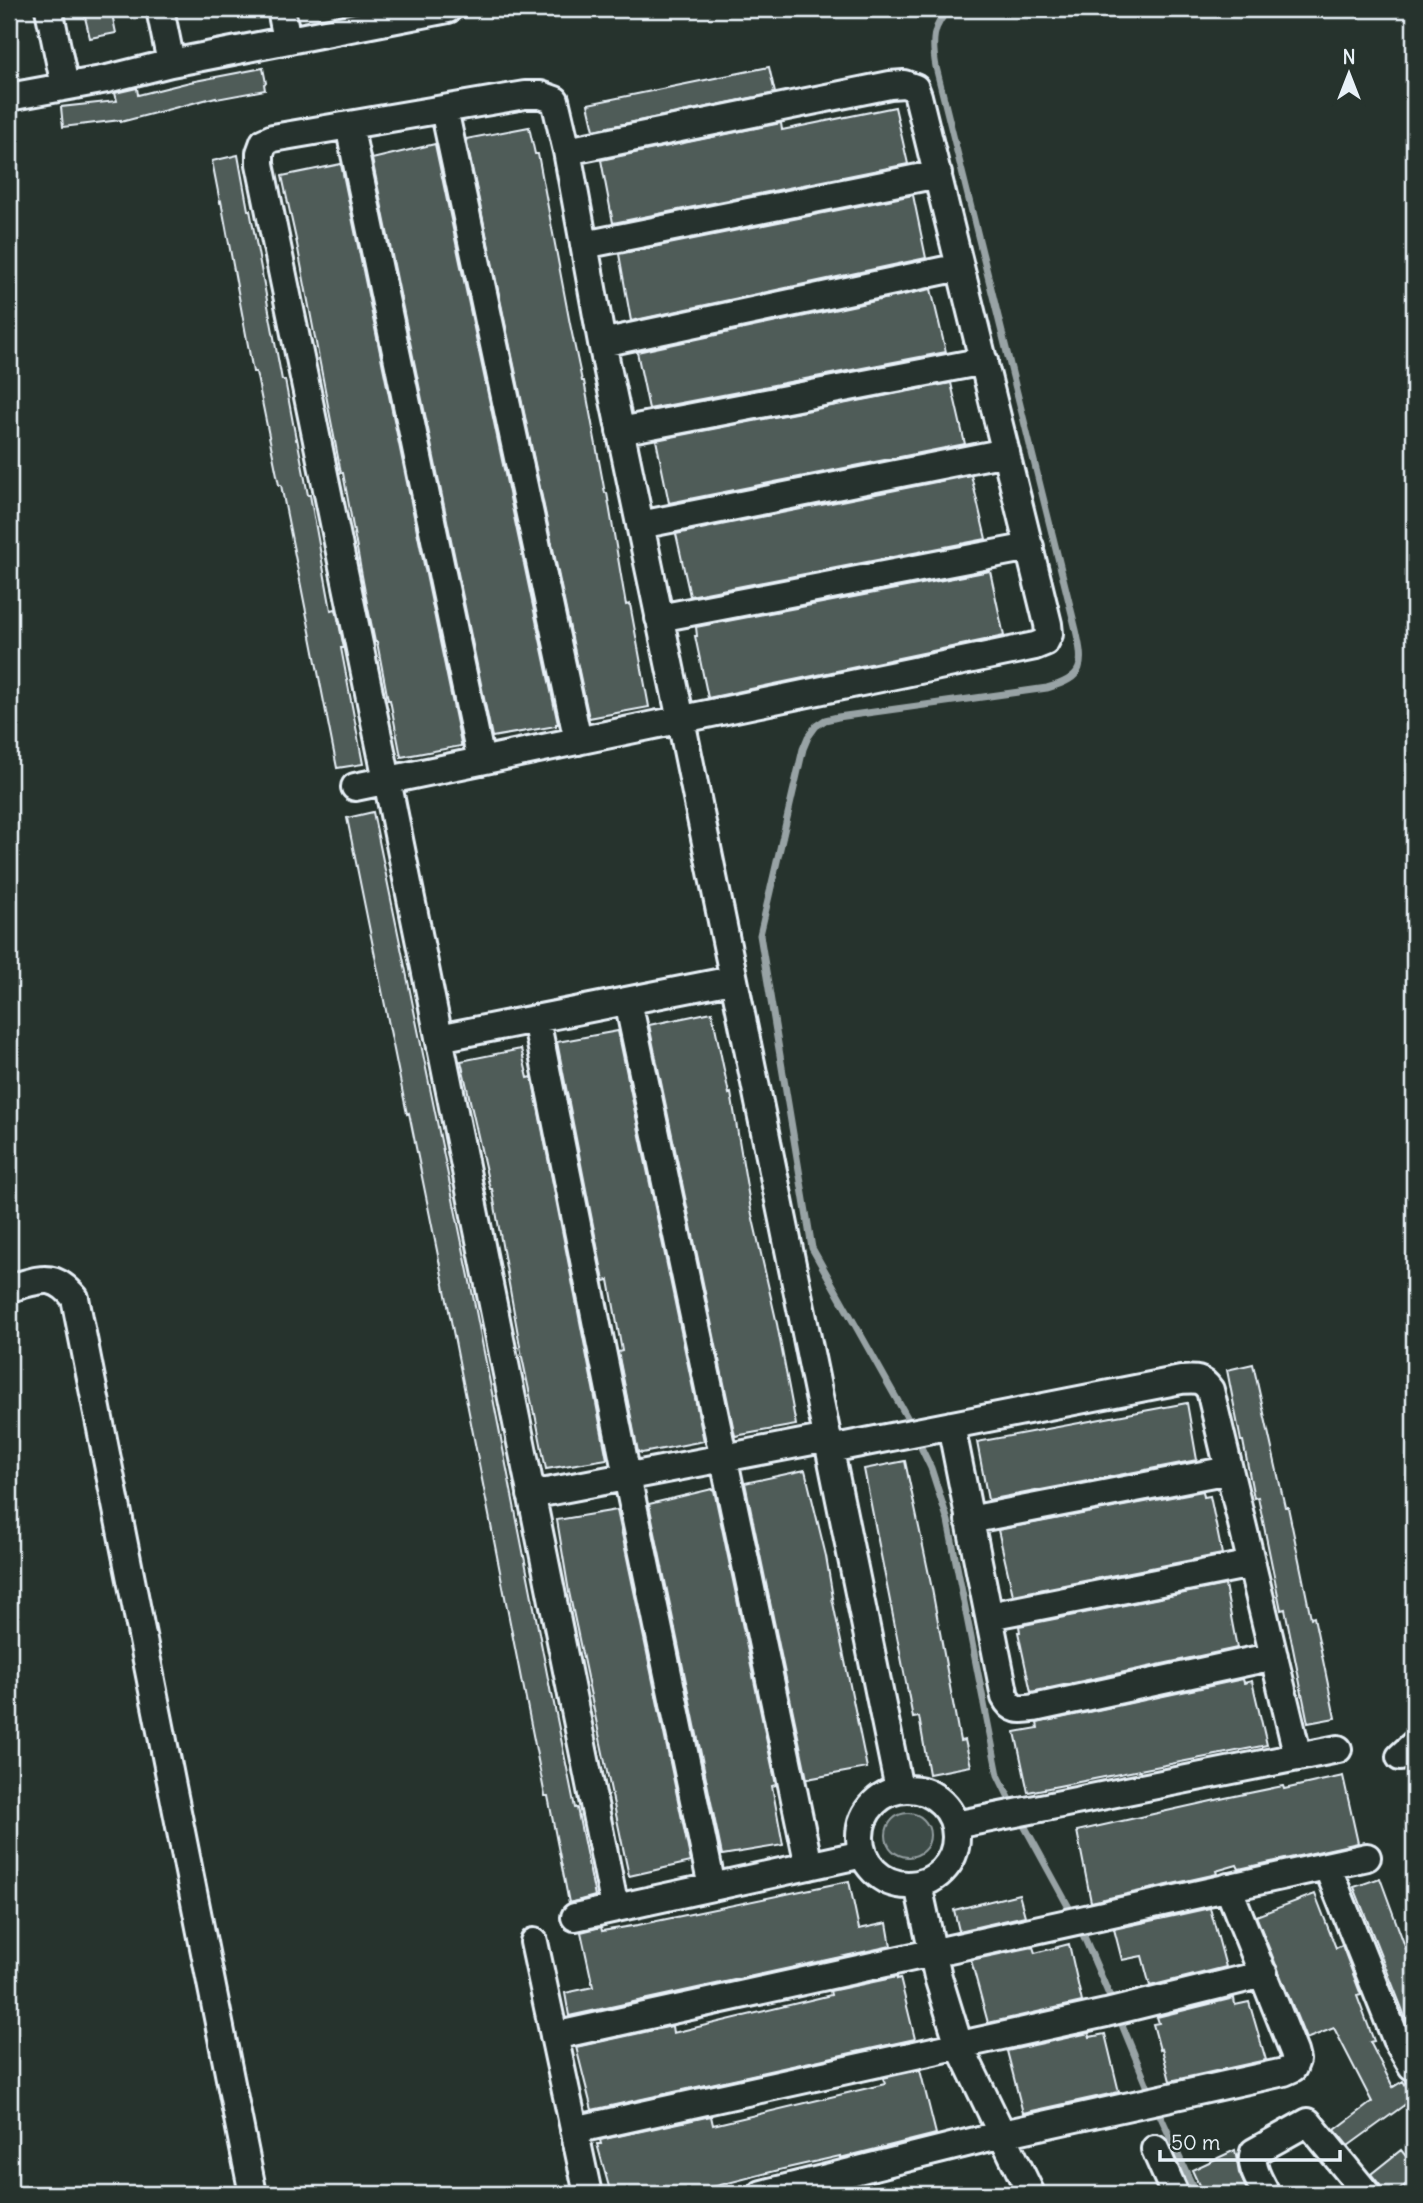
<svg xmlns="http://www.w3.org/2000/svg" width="1423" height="2203" font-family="Delius,sans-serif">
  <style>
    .green { fill: #3e4b47; stroke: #939ea0; stroke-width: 2 }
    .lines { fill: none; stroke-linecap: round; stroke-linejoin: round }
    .stream { stroke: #98a3a5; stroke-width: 7 }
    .building { fill: #505c59; stroke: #e8f1f8; stroke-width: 2 }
    .minor-casing { stroke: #e8f1f8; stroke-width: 32 }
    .minor { stroke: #26332d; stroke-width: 26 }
  </style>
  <rect width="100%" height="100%" fill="#26332d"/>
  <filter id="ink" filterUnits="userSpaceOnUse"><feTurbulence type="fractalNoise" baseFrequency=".0143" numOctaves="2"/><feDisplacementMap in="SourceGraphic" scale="14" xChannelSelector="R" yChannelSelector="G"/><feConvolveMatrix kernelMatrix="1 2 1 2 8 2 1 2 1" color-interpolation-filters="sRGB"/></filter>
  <g filter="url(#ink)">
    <path class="green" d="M886 1835a22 22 0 1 1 44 0a22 22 0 1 1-44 0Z"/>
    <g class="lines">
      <path class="stream" d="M913 1428 812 1248 760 935 803 749 808 737 816 726 825 720 838 717 1047 688C1085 678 1084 665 1076 630L936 67C932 44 931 24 951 9
        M917 1439 931 1468 948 1521 998 1775 1014 1808
        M1020 1818 1073 1915
        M1079 1925 1113 2004
        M1118 2015 1151 2095
        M1156 2106 1196 2194"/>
    </g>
    <path class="building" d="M83 9H111L116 33 90 38Z
      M769 67 775 93 594 130 588 104Z
      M263 68 266 83 264 84 265 90 217 99 216 97 121 122V120L63 127 61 107 117 101 115 93 137 88 138 95 190 82Z
      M895 107 908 164 613 223 601 160 781 123 782 130Z
      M529 127 535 154H538L570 324 582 381H584L605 493H607L626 605 630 604 649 707 589 718 466 139Z
      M435 144 558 724H556V726L492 737 372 159Z
      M238 155 248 210H250L282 380H285L296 439 297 438 308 495H310L331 610 336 609 344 648H341L363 764 337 768 281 485H279L256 372H253L221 201 220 202 212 161Z
      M341 164 461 743V746L401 757 390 700H388L377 642H375L367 603 343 473H341L297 244 282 176Z
      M913 195 926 258 631 321 619 254Z
      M931 289 946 352 649 409 637 352Z
      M951 383 965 444 669 503 656 440Z
      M971 475 986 539 690 596 676 534Z
      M990 571 1004 636 708 698 695 636H697L696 627Z
      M373 812 473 1296 551 1694H552L575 1808H577L595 1896 569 1903 548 1796H545L523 1684H522L444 1285 409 1113 407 1114 347 818Z
      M712 1012 729 1094 731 1093 751 1210 777 1324 796 1425 735 1436 649 1025Z
      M618 1031 704 1441 642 1453 638 1452 618 1352 622 1351 609 1280 604 1281 557 1042Z
      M521 1049 528 1078 532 1077 607 1459 546 1469 535 1414H534L522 1357 492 1189H490L461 1061Z
      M1253 1364 1285 1507H1288L1311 1618 1314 1617 1335 1718 1308 1723 1285 1609 1281 1610 1258 1497 1254 1498 1243 1441H1241L1227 1370Z
      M1187 1403 1197 1460 988 1500 977 1442Z
      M905 1461 932 1589 960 1741 965 1740 971 1766 929 1774 919 1717 913 1718 864 1469Z
      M805 1470 826 1556 833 1598H832L867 1768 807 1779 745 1483Z
      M712 1489 714 1490 776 1785 772 1786 783 1845 722 1855 649 1504Z
      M1203 1491 1204 1497 1210 1496 1222 1554 1013 1595 998 1530Z
      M617 1510 691 1862 629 1876 569 1592 557 1520Z
      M1225 1585 1237 1648 1031 1692 1018 1632H1020L1019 1626Z
      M1243 1679 1244 1683 1252 1681 1267 1745 1028 1792 1015 1732 1038 1728 1037 1723Z
      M1343 1776 1358 1843 1239 1869 1237 1865 1216 1871 1217 1874 1091 1902 1077 1831 1225 1798 1283 1786 1284 1789Z
      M1380 1878 1414 1971V2039L1354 1887Z
      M849 1881 859 1929 887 1923 891 1946 569 2016 565 1993 593 1987 581 1932 601 1927 602 1931 638 1925Z
      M1019 1894 1025 1916 959 1931 954 1910Z
      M1315 1894 1336 1948 1342 1945 1361 1995 1357 1996 1374 2041 1370 2042 1393 2087 1403 2081 1414 2098 1348 2146 1335 2130 1372 2102 1334 2028 1306 2039 1256 1916Z
      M1210 1908 1226 1967 1150 1986 1142 1956 1122 1960 1114 1929Z
      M1069 1944 1082 2002 988 2023 971 1960 1033 1947 1035 1953Z
      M897 1977V1979L900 1978 915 2039 592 2110 576 2047 672 2026 673 2033 831 1995 830 1991Z
      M1234 1998 1235 2005 1249 2002 1266 2060 1170 2081 1162 2049 1160 2050 1153 2024 1159 2023 1157 2017Z
      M1089 2033 1090 2037 1105 2034 1119 2092 1023 2113 1007 2051Z
      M920 2070 936 2134 840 2158V2156L783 2169 685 2194H611L597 2144H601L600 2140 711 2116 713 2125 885 2084 883 2078Z
      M1235 2150 1239 2173 1249 2194H1203L1192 2170Z
      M1401 2150 1414 2166V2178L1394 2194H1383L1380 2185 1371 2174Z"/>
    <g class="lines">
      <g class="minor-casing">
        <path id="minor" d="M49 9 65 86
          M160 9 171 63
          M281 9 287 40
          M9 97 107 79 171 63 448 9
          M444 109 578 741
          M349 125 481 761
          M584 245 938 174
          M602 343 960 267
          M620 431 984 361
          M640 525 1006 452
          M659 618 1030 547
          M355 787 1035 646 1045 642 1049 634 1048 624 918 96 915 88 904 84 890 85 567 151
          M628 1001 809 1866
          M536 1019 627 1476 712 1887
          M439 1038 732 980
          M9 1288C39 1281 52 1270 75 1298L253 2194
          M951 1425 1005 1697C1012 1711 1020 1710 1034 1708L1274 1656
          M830 1449 1181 1380C1195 1379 1202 1378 1210 1390L1298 1757
          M531 1495 828 1438
          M969 1520 1229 1470
          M989 1616 1252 1564
          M1400 1757 1414 1744
          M860 1837a48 48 0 1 1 96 0a48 48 0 1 1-96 0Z
          M955 1825 1338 1749
          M1327 1866 1396 2039 1412 2066
          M918 1885 938 1977 959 2045 1031 2194
          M615 1908 387 780 260 164V153L264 142 273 138 525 95H541L555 100 567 151 602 343 681 720 899 1789
          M575 1917 863 1854
          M534 1942 588 2194
          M554 2036 1367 1857
          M574 2130 1106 2013 1264 1974
          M1155 2149 1175 2194
          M762 2194 1003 2134 1284 2072 1293 2068 1296 2060 1294 2052 1228 1887
          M1266 2194C1260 2181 1249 2166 1254 2152L1308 2122 1367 2194"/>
      </g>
      <use href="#minor" class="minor"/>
    </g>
  </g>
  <rect width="1423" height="2203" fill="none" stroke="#26332d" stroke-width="35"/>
  <rect x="18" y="18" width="1388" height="2168" fill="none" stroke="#e8f1f8" stroke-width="2.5" filter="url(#ink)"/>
  <g transform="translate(1349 74)" stroke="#26332d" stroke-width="5" paint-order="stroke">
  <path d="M0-5L12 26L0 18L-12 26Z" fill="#e8f1f8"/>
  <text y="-10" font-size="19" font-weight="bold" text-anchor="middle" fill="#e8f1f8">N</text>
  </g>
  <path d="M1160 2150v10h180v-10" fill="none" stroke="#e8f1f8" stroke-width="3.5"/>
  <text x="1171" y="2150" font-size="21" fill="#e8f1f8" stroke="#26332d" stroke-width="5" paint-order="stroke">50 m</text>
</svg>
